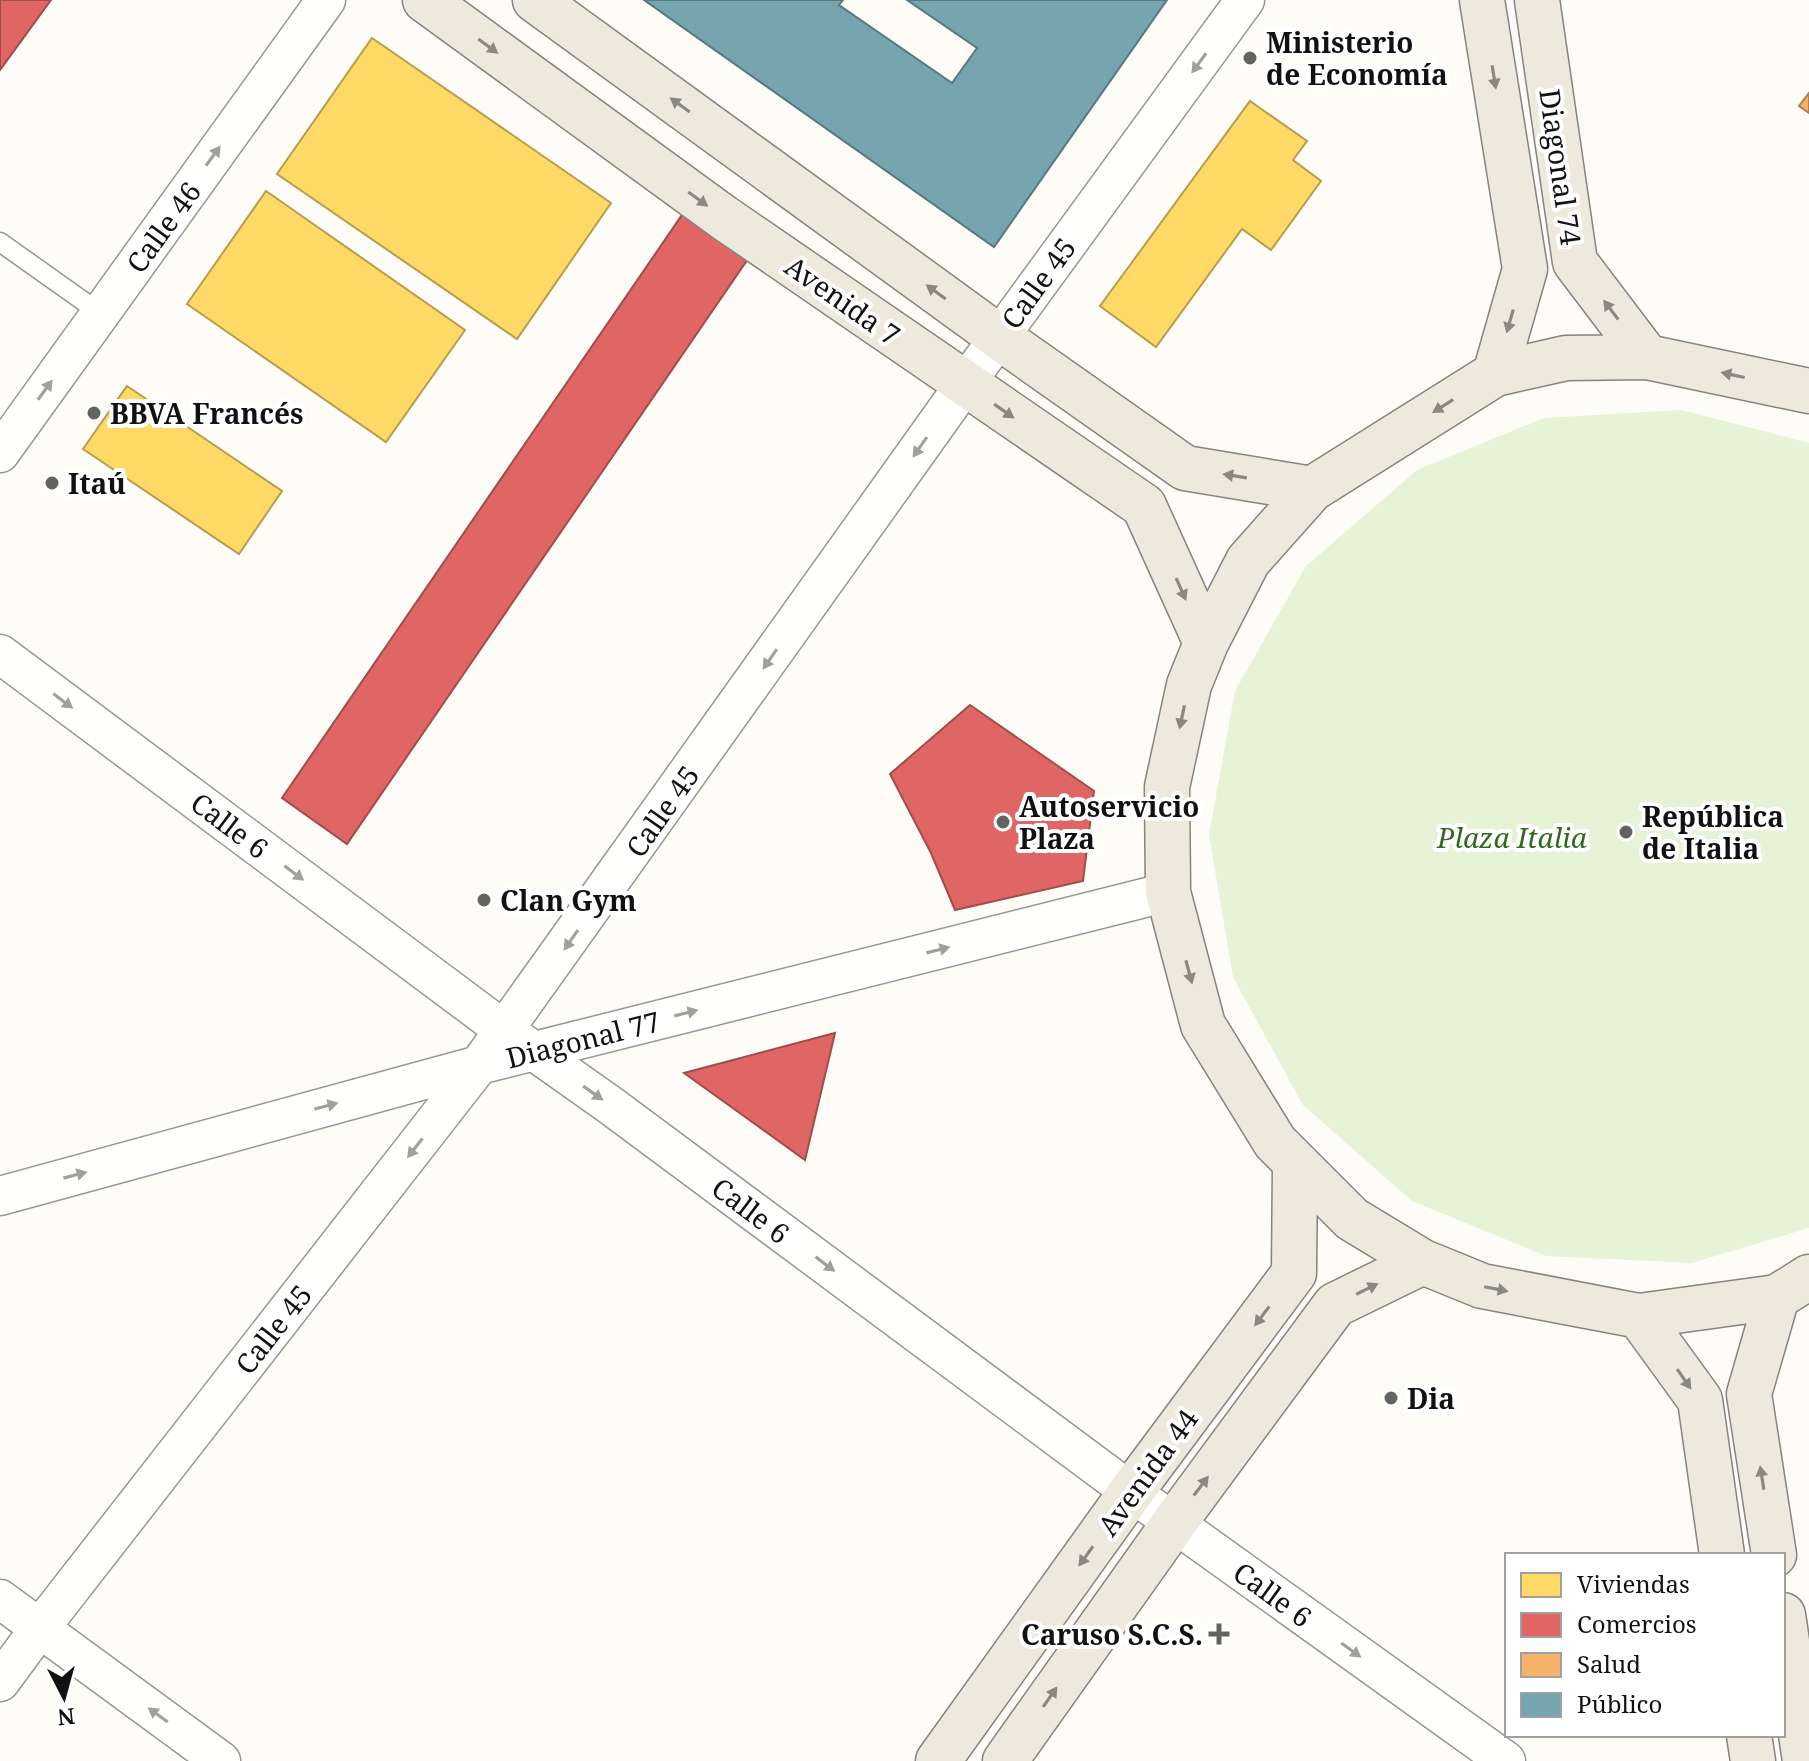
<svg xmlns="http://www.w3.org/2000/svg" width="1809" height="1761" font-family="'Noto Serif',serif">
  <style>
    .green { fill: #e7f3d7 }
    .homes { fill: #ffd966; stroke: #b89d4c; stroke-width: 2 }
    .shops { fill: #e06666; stroke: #a24c4c; stroke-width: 2 }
    .health { fill: #f6b26b; stroke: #b18250; stroke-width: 2 }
    .public { fill: #76a5af; stroke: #587980; stroke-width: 2 }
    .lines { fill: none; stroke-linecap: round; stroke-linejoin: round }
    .lane-casing { stroke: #979795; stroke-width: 21 }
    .street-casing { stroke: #979795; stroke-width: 41 }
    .primary-casing { stroke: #858482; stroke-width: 47 }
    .lane { stroke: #fffffe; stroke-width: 18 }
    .street { stroke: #fffffe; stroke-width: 38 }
    .primary { stroke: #ede9dc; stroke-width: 44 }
    .oneway { fill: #8a8881 }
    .oneway2 { fill: #a0a09f }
    .poi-dot { fill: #646362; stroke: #fff; stroke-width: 3 }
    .labels { text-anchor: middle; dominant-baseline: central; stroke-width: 8; stroke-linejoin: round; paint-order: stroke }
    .poi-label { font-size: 28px; font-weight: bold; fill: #111; stroke: #fff; text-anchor: start }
    .street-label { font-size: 28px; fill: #111; stroke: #fff }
    .park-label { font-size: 28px; font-style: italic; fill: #2f6b1f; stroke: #fff }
  </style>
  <rect width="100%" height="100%" fill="#fdfcf7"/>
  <path class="green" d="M1682 410 1809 443V1228L1692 1263 1546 1256 1412 1201 1303 1105 1233 977 1209 835 1235 691 1306 566 1417 470 1544 418Z"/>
  <path class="homes" d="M372 38 611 203 517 339 277 174Z
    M1250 101 1307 141 1293 160 1321 181 1271 250 1242 229 1156 347 1100 306Z
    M266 191 465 330 386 442 187 304Z
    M127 386 282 491 239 554 83 449Z"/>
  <path class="shops" d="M0 0H51L0 70Z
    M684 212 750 256 347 844 282 798Z
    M970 705 1094 791 1083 881 955 910 931 853 890 774Z
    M835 1033 805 1160 684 1073Z"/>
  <path class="health" d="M1809 93V113L1799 106Z"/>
  <path class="public" d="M644 0H843L839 5 952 83 977 48 907 0H1167L994 247Z"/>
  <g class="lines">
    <g class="lane-casing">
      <path id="lane" d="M0 242 100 313"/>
    </g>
    <g class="street-casing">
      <path id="street" d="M0 453 326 0
        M0 654 504 1030 610 1105 1131 1492 1506 1761
        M0 1196 479 1065 1168 892
        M0 1599 221 1761
        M0 1682 40 1628 479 1065 965 384 1245 0"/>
    </g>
    <g class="primary-casing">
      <path id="primary" d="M425 0 723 217 1144 506 1206 643
        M535 0 999 337 1185 468 1312 489
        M1482 0 1525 269 1495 374
        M1537 0 1575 262 1647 357
        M1809 391 1647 357 1566 358 1495 374 1312 489 1248 561 1206 643 1189 685 1167 787 1168 892 1203 1025 1275 1142 1352 1219 1423 1262 1482 1286 1639 1316 1777 1297 1809 1277
        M1639 1316 1700 1400 1722 1555
        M1774 1555 1749 1394 1777 1297
        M1783 1615 1805 1761
        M1749 1735 1753 1761
        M938 1761 1131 1492 1294 1273 1295 1164
        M1005 1761 1174 1523 1335 1305 1423 1262"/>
    </g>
    <use href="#lane" class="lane"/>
    <use href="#street" class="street"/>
    <use href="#primary" class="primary"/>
  </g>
  <defs><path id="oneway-solid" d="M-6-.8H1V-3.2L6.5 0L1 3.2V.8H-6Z" transform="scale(2)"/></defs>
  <g class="oneway">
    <use href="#oneway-solid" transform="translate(488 46) rotate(36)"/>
    <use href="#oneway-solid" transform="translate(1494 77) rotate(81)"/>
    <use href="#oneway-solid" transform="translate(680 105) rotate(-144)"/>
    <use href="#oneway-solid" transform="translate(698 199) rotate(36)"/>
    <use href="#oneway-solid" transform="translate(936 292) rotate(-144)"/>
    <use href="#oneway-solid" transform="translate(1611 310) rotate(-127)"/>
    <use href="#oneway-solid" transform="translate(1510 321) rotate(106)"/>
    <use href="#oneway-solid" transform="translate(1733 375) rotate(-168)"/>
    <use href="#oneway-solid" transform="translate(1443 406) rotate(148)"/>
    <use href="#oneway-solid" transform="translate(1004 411) rotate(35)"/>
    <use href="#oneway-solid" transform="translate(1235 476) rotate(-171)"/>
    <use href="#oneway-solid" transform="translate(1181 589) rotate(66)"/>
    <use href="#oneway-solid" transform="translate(1182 717) rotate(102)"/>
    <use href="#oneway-solid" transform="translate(1189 972) rotate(75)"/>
    <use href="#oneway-solid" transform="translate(1367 1289) rotate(-26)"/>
    <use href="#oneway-solid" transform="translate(1496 1289) rotate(11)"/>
    <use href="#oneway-solid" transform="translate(1262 1316) rotate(127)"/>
    <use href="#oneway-solid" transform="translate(1684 1379) rotate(55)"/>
    <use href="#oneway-solid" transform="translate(1762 1478) rotate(-99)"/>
    <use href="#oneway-solid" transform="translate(1201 1486) rotate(-53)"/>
    <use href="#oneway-solid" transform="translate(1086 1556) rotate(126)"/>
    <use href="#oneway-solid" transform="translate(1050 1697) rotate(-55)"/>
  </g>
  <g class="oneway2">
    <use href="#oneway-solid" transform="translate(1199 63) rotate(126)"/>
    <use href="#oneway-solid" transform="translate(213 156) rotate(-54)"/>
    <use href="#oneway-solid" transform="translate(45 390) rotate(-54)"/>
    <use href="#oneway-solid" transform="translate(920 447) rotate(125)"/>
    <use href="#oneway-solid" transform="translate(770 659) rotate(125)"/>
    <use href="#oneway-solid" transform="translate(63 701) rotate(37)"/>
    <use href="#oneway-solid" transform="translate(294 873) rotate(37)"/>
    <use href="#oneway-solid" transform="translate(571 940) rotate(125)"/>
    <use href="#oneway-solid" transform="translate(938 950) rotate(-14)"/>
    <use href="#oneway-solid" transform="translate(686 1013) rotate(-14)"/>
    <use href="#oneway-solid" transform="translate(593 1093) rotate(35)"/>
    <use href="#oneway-solid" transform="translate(326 1106) rotate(-15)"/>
    <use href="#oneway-solid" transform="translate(415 1148) rotate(128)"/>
    <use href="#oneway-solid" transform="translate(75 1175) rotate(-15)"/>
    <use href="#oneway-solid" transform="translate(825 1264) rotate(37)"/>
    <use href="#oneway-solid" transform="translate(1351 1650) rotate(36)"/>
    <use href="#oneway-solid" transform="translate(158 1715) rotate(-144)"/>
  </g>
  <g class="poi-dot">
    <circle cx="1250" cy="58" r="8"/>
    <circle cx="94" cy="413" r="8"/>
    <circle cx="52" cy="483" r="8"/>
    <circle cx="1003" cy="822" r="8"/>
    <circle cx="1626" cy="832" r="8"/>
    <circle cx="484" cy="900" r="8"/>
    <circle cx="1391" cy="1398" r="8"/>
    <path d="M1215 1622h8v8h8v8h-8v8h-8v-8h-8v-8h8z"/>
  </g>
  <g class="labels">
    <g class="poi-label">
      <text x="1266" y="42">Ministerio<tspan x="1266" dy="32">de Economía</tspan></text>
      <text x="110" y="413">BBVA Francés</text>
      <text x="68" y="483">Itaú</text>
      <text x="1019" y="806">Autoservicio<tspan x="1019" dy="32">Plaza</tspan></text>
      <text x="1642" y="816">República<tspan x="1642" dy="32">de Italia</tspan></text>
      <text x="500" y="900">Clan Gym</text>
      <text x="1407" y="1398">Dia</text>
      <text x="1203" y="1634" text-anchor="end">Caruso S.C.S.</text>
    </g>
    <g class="street-label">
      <text transform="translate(1561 167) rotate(82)">Diagonal 74</text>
      <text transform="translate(163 227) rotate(-54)">Calle 46</text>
      <text transform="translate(1038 283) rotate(-54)">Calle 45</text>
      <text transform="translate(843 300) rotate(35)">Avenida 7</text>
      <text transform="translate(662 811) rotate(-55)">Calle 45</text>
      <text transform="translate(230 825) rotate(37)">Calle 6</text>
      <text transform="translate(583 1039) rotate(-14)">Diagonal 77</text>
      <text transform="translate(751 1210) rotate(37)">Calle 6</text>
      <text transform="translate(273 1329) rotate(-52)">Calle 45</text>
      <text transform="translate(1147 1472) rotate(-54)">Avenida 44</text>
      <text transform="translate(1273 1594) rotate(36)">Calle 6</text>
    </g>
    <g class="park-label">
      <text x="1512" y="837">Plaza Italia</text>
    </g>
  </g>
  <rect x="1505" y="1553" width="280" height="184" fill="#ffffff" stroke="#a0a0a0" stroke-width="2"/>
  <rect x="1521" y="1573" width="40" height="24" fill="#ffd966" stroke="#a0a0a0" stroke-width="2"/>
  <text x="1577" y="1593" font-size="24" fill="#111111">Viviendas</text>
  <rect x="1521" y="1613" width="40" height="24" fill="#e06666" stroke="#a0a0a0" stroke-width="2"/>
  <text x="1577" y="1633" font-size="24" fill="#111111">Comercios</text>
  <rect x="1521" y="1653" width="40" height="24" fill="#f6b26b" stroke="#a0a0a0" stroke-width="2"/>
  <text x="1577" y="1673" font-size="24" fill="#111111">Salud</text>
  <rect x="1521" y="1693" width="40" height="24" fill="#76a5af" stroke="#a0a0a0" stroke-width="2"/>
  <text x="1577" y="1713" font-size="24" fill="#111111">Público</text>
  <g transform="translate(64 1697) rotate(174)" stroke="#ffffff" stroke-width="6" paint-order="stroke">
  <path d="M0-6L14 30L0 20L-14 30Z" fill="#111111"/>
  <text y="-12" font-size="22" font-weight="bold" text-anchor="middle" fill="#111111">N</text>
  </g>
</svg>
